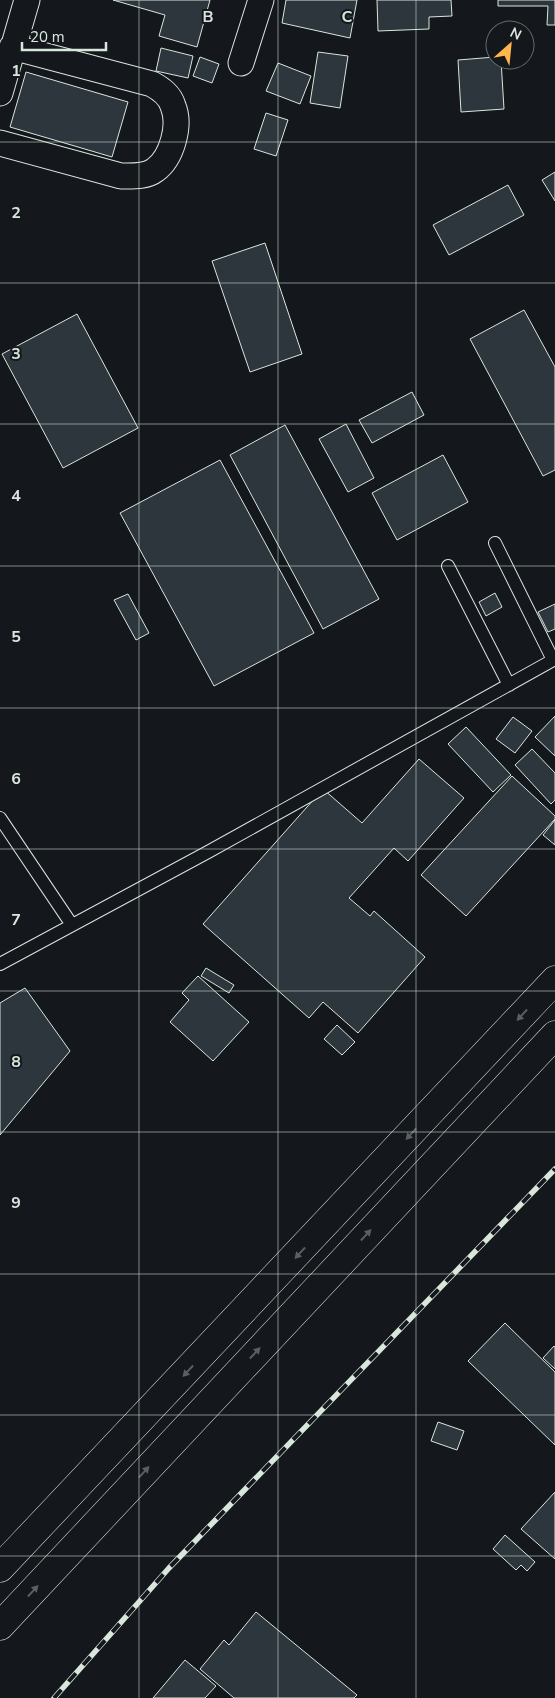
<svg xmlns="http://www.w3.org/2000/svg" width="555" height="1698" font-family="'Nunito Sans',sans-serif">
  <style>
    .building { fill: #2c363c; stroke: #d8e6dc }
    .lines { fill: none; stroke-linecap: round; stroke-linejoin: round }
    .service-casing { stroke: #d8e6dc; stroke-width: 14 }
    .minor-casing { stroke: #d8e6dc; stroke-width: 27 }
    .trunk-casing { stroke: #d8e6dc; stroke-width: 29 }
    .service { stroke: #14181c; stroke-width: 12 }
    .minor { stroke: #14181c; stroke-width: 25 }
    .trunk { stroke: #14181c; stroke-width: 28 }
    .rail-casing { stroke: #d8e6dc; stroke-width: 5.5 }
    .rail { stroke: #14181c; stroke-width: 4; stroke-dasharray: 11; stroke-linecap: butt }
    .oneway { fill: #59605f }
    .grid { fill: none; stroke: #d8e6dc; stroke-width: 1; stroke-opacity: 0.55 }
    .grid-label { font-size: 16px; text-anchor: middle; font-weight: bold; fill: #d8e6dc; stroke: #14181c; stroke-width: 4; stroke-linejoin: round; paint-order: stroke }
  </style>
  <rect width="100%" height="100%" fill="#14181c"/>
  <path class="building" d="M113 0H210L197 47 159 36 165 15Z
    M286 0H357L350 38 282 23Z
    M377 0H451L452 16 429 17V29L378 31Z
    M498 0H555V25H547L548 6H498Z
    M161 48 193 56 188 78 156 71Z
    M318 52 348 56 340 108 310 103Z
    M200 57 219 64 212 83 193 76Z
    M495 57V60H501L504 109 461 112 458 60Z
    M278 63 311 76 300 104 266 91Z
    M26 72 128 102 112 157 10 127Z
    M266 113 288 120 276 156 254 149Z
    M555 172V201L542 180Z
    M508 185 524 215 449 255 433 225Z
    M265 243 302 354 250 372 212 261Z
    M524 310 555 367V470L543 476 470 339Z
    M77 314 138 428 63 468 2 354Z
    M412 392 424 415 372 443 359 420Z
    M346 424 374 478 348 492 319 439Z
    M285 425 379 599 323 629 230 455Z
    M443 455 468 502 397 540 372 493Z
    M220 460 314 633 214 686 120 513Z
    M495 593 502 607 486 616 479 602Z
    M128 594 149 633 136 640 114 600Z
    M555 604V629L548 632 538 612Z
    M555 716V756L535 737Z
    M513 717 532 731 515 753 496 739Z
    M466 727 511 775 493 792 448 744Z
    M532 749 555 773V800L551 804 515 765Z
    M419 759 464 798 408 861 394 848 349 898 370 916 374 911 425 957 358 1033 323 1002 309 1018 203 924 323 789 362 823Z
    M512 776 555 816V819L466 916 421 875Z
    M555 820V845L543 835Z
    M206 968 234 985 229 993 201 976Z
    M198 976 249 1022 213 1061 170 1022 189 1000 182 993Z
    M25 988 70 1051 0 1135V1003Z
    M337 1025 355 1042 342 1055 324 1039Z
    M505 1323 555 1372V1445L468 1361Z
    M554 1346 555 1347V1369L543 1358Z
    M438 1422 464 1431 457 1450 431 1441Z
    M555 1492V1559L521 1529Z
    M505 1535 535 1562 527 1571 521 1565 516 1570 493 1549Z
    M256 1612 357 1695 354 1698H234L200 1669 224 1640 229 1645Z
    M185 1660 216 1686 205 1698H153Z"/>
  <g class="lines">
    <g class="service-casing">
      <path id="service" d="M495 543 553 660
        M448 566 509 685
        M0 818 72 925
        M0 964 208 852 555 659"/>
    </g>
    <g class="minor-casing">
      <path id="minor" d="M241 63 261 0
        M0 93 27 0
        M0 143 121 176C132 176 146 177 155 170 172 158 181 125 173 106 170 95 161 89 152 84L12 47"/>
    </g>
    <g class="trunk-casing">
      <path id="trunk" d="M0 1568 555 980
        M0 1626 555 1035"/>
    </g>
    <use href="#service" class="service"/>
    <use href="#minor" class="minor"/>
    <use href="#trunk" class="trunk"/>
    <g class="rail-casing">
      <path id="rail" d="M54 1698 169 1568 555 1169"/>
    </g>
    <use href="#rail" class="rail"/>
  </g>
  <defs><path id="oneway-solid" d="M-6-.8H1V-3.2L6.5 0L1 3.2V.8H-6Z" transform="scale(1.25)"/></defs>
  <g class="oneway">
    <use href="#oneway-solid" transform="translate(522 1015) rotate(133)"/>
    <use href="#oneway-solid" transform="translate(411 1134) rotate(133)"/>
    <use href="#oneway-solid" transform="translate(366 1235) rotate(-47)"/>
    <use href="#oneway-solid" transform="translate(300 1253) rotate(133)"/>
    <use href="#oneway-solid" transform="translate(255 1353) rotate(-47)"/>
    <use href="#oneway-solid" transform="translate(188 1371) rotate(133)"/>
    <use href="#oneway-solid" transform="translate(144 1472) rotate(-47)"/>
    <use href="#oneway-solid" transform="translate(33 1591) rotate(-47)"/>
  </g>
  <path class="grid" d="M139 0V1698M278 0V1698M416 0V1698M0 142H555M0 283H555M0 424H555M0 566H555M0 708H555M0 849H555M0 991H555M0 1132H555M0 1274H555M0 1415H555M0 1556H555"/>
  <g class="grid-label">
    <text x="208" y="22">B</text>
    <text x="347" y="22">C</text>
    <text x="16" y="76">1</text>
    <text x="16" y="218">2</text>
    <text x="16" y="359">3</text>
    <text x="16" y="501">4</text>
    <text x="16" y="642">5</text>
    <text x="16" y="784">6</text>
    <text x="16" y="925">7</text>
    <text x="16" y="1067">8</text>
    <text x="16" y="1208">9</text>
  </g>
  <g transform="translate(510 45) rotate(27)"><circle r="24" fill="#14181c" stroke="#626a69"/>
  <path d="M0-4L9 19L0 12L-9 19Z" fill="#ffb74d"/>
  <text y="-8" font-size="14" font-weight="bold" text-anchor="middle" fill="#d8e6dc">N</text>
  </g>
  <path d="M22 42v8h84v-8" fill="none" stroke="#d8e6dc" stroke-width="2.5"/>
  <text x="30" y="42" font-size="15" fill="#d8e6dc" stroke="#14181c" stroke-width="4" paint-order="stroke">20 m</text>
</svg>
